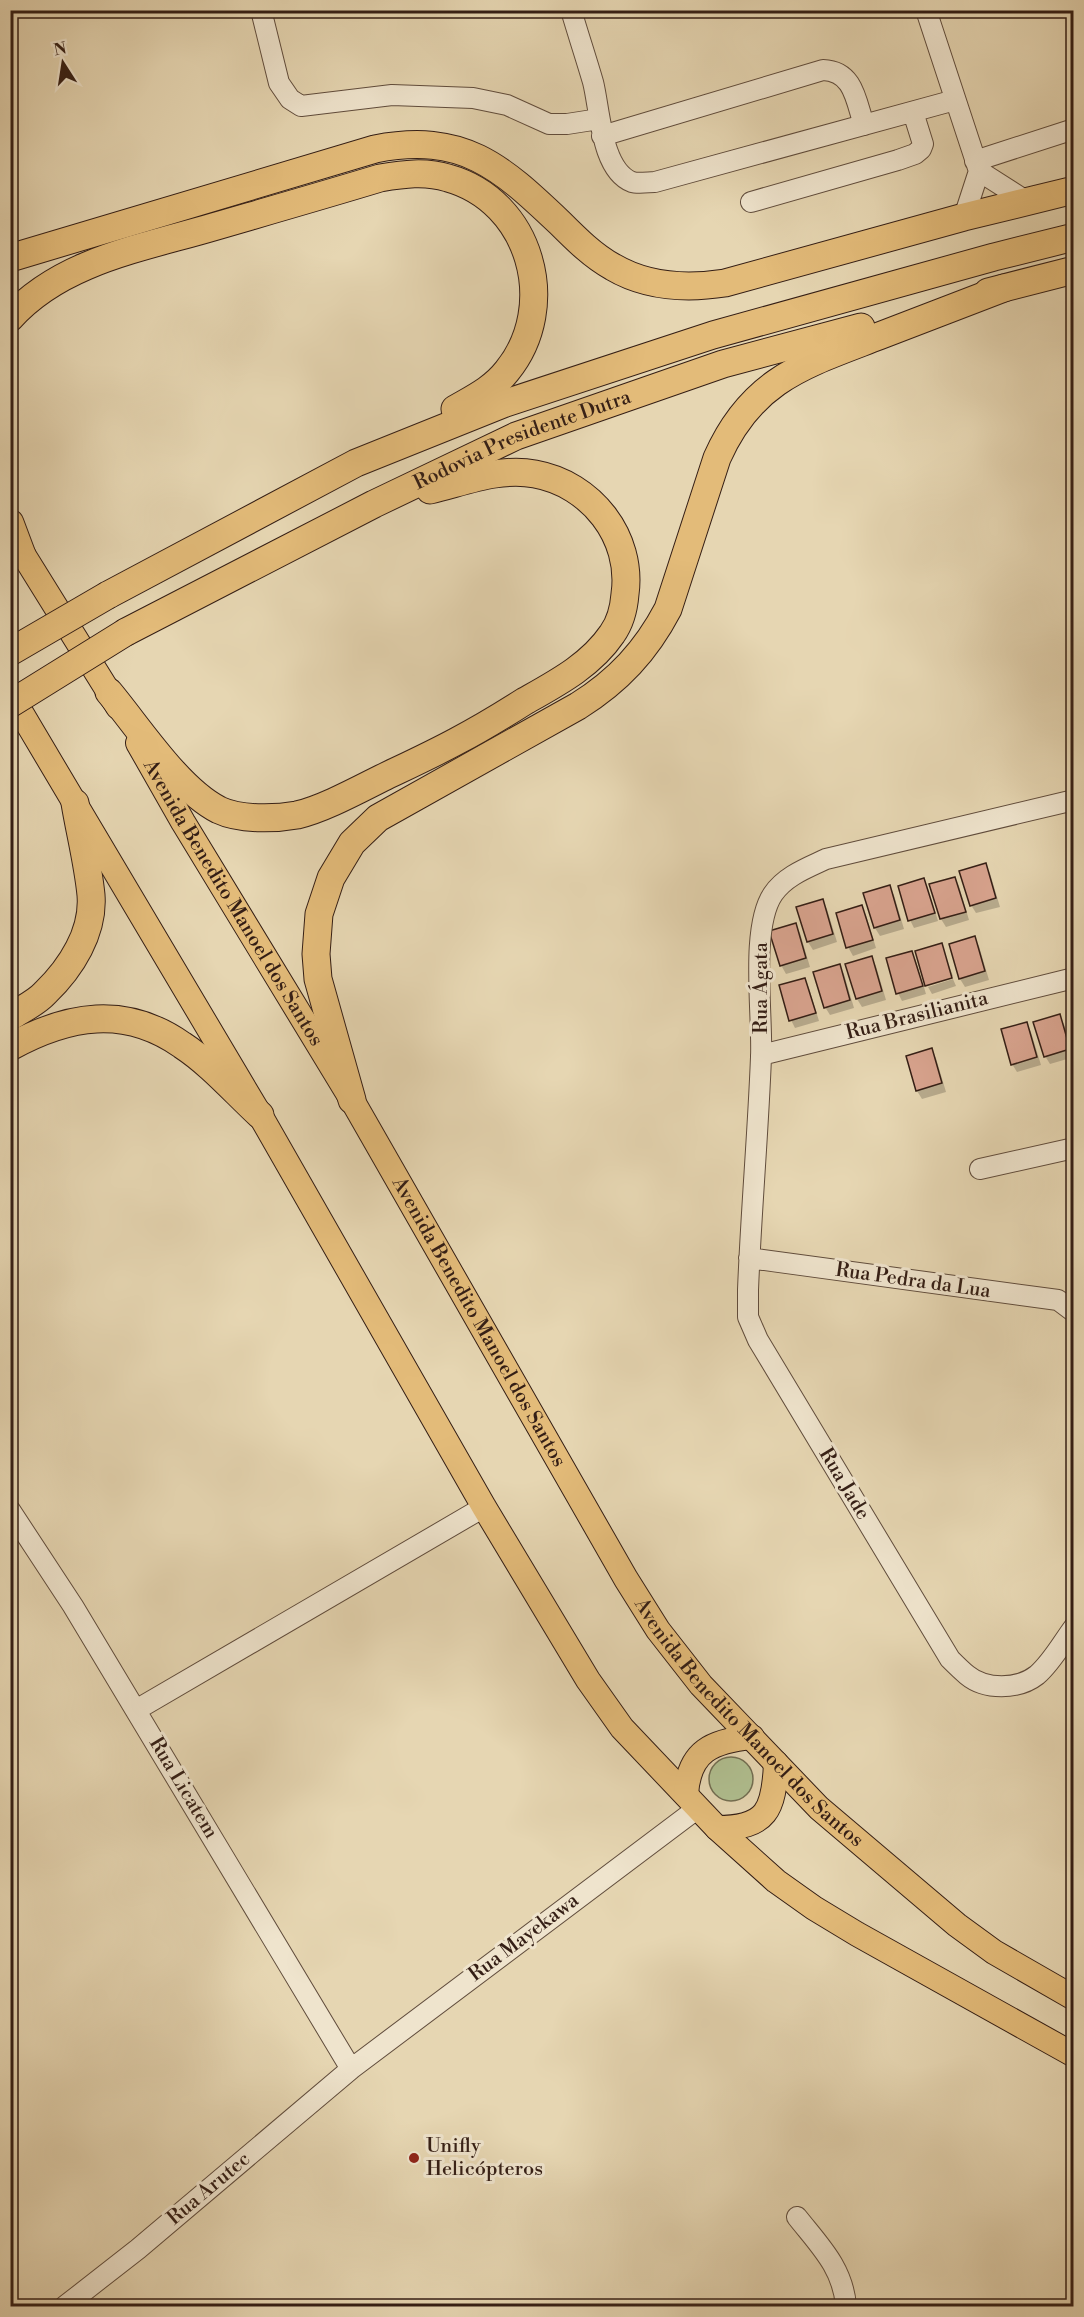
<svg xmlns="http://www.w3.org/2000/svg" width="1084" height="2317" font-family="'Libre Bodoni',serif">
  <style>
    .green { fill: #b0bf90; stroke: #726e52; stroke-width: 1.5 }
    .shadow { fill: #0003 }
    .building { fill: #d8a38e; stroke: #341e15; stroke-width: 1.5 }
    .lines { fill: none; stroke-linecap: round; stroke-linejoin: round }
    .minor-casing { stroke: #604c3c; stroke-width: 22 }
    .major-casing { stroke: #341e15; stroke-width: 26 }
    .highway-casing { stroke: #341e15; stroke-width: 29 }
    .minor { stroke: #efe4cd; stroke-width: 20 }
    .major { stroke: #e3bb79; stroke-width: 24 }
    .highway { stroke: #e3bb79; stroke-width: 27 }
    .highway-bridge-casing { stroke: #341e15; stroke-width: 29; stroke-linecap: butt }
    .highway-bridge { stroke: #e3bb79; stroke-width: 27 }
    .poi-dot { fill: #8f2418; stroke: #efe4cd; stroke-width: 2 }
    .labels { text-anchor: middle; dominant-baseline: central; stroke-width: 6; stroke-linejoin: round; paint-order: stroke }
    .street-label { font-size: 20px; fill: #341e15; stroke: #efe4cd }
    .poi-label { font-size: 20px; fill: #341e15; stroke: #efe4cd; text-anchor: start }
  </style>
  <rect width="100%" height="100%" fill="#e6d6b2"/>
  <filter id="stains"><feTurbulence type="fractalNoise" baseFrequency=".00333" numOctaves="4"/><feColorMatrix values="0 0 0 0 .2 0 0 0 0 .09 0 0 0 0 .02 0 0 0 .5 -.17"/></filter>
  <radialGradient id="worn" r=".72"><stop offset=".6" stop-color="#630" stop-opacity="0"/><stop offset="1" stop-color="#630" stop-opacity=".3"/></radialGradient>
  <path class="green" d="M709 1779a22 22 0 1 1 44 0a22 22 0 1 1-44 0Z"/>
  <path class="shadow" d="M985 865 990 873 1000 907 976 913 971 905Z
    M955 878 959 886 969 920 946 927 941 919 931 885Z
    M924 880 928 888 938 921 914 928 910 920Z
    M889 887 894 895 904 929 880 936 875 928Z
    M822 901 827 909 837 942 813 950 808 942Z
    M861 907 866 915 876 948 853 956 848 947Z
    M795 925 800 933 810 967 786 974 781 965Z
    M974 938 979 946 989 980 965 987 960 979 950 945Z
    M941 945 953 976 926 984Z
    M912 952 916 961 926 994 902 1001 898 993Z
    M871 958 876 966 886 1000 862 1007 857 999 847 965Z
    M839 966 844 974 854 1008 830 1015 825 1007Z
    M805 979 809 988 819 1021 795 1028 791 1020Z
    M953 979 956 986 932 994 928 987Z
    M1074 1010V1028L1069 1011Z
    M1059 1016 1064 1024 1074 1057 1050 1064 1045 1056Z
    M1026 1023 1031 1032 1041 1065 1017 1072 1012 1064Z
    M931 1050 936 1058 946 1092 922 1099 917 1091Z"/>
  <path class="building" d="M986 863 996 898 970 906 959 871Z
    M955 877 966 912 940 919 929 884Z
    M924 878 935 913 908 921 898 886Z
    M890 885 900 920 874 928 863 893Z
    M823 899 833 934 807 942 796 907Z
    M862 905 873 940 846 948 836 913Z
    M796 923 806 958 780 966 769 931Z
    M975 936 985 971 959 979 949 944Z
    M942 943 952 978 925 986 915 951Z
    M912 951 923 986 896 994 886 958Z
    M872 956 882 991 856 999 845 964Z
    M840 964 850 1000 824 1008 813 972Z
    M805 978 816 1013 789 1021 779 985Z
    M1060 1014 1070 1049 1044 1057 1033 1022Z
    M1027 1022 1037 1057 1011 1065 1001 1029Z
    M932 1048 942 1083 916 1091 906 1056Z"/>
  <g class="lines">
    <g class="minor-casing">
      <path id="minor" d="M261 10 279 83 290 99 301 106 392 95 473 98 507 105 549 124H567L599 119
        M571 10C578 34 586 58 593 82 600 109 601 170 632 182 638 184 649 182 655 182L955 100
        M926 10 979 171 1026 201
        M602 136 823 70C854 71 856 101 864 125
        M975 161 1074 129
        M751 202 898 160 915 154 921 149 923 144 913 112
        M964 217 979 171
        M1074 800 826 859C807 868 785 876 773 894 750 928 763 1015 761 1057 758 1135 751 1212 748 1290V1317L758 1340 950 1659C955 1664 961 1670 967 1675 985 1690 1018 1690 1037 1675 1052 1662 1062 1643 1074 1627
        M761 1055 1074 978
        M980 1169 1074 1148
        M749 1258 1058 1300 1074 1312
        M10 1510 73 1606 351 2069
        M136 1710 484 1507
        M797 2217C820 2246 843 2268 846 2306
        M65 2306 138 2249 351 2069 698 1808"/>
    </g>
    <g class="major-casing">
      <g id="major">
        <path d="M13 538 118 707"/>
        <path d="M10 694 260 1115 484 1507 588 1680 622 1728 717 1828 776 1881 814 1908 857 1934 1074 2055"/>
        <path id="s1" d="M138 743 183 822 352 1100 626 1579 658 1630 701 1685 819 1808 957 1925 994 1952 1074 1998"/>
        <path d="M686 1794C689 1751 712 1741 752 1737"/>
        <path d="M717 1828C767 1828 774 1810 776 1763"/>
      </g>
    </g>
    <g class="highway-casing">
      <g id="highway">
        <path d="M10 258 375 149C463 132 500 166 560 223 576 239 593 256 613 267 647 287 686 289 725 283L964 217 1074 190"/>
        <path d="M988 292 1074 270"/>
        <path d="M10 318C61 261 142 248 213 227 268 211 324 195 380 178 404 174 425 171 448 178 531 201 560 306 507 371 493 389 474 398 455 409"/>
        <path d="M10 523 22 555"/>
        <path d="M108 595 356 463 503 404 713 335 994 257 1074 237"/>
        <path id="s2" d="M126 632 374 504 516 436 723 364 861 327"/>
        <path d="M109 692C139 728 178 789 219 810 240 820 275 819 297 815 323 809 358 790 382 778 407 766 433 754 457 741 480 729 503 715 525 701 557 683 591 665 612 634 620 623 624 607 625 594 633 537 591 484 535 474 500 467 464 482 430 490"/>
        <path d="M10 1017C22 1009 36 1003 45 993 71 968 94 932 91 895 88 864 80 833 75 803"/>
        <path d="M10 1047C68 1015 125 1005 182 1045 211 1064 235 1092 260 1115"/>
        <path d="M352 1100 318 979 316 954 319 914 331 878 352 843 378 818 578 706C618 681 646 651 668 609L717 458C752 379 804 365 879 336 921 320 962 304 1004 288"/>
      </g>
    </g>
    <use href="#minor" class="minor"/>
    <use href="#major" class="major"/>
    <use href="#highway" class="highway"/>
    <g class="highway-bridge-casing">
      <path id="highway-bridge" d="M10 652 108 595
        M10 704 126 632"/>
    </g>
    <use href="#highway-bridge" class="highway-bridge"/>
  </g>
  <circle class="poi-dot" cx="414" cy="2158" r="6"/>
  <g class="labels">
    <g class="street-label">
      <text stroke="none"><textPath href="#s2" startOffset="441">Rodovia Presidente Dutra</textPath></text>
      <text stroke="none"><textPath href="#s1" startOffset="186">Avenida Benedito Manoel dos Santos</textPath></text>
      <text transform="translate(761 988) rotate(-90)">Rua Ágata</text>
      <text transform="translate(917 1016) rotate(-14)">Rua Brasilianita</text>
      <text transform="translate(913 1281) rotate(8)">Rua Pedra da Lua</text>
      <text stroke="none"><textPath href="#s1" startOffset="672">Avenida Benedito Manoel dos Santos</textPath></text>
      <text transform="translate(844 1484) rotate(59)">Rua Jade</text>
      <text stroke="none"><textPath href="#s1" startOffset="1158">Avenida Benedito Manoel dos Santos</textPath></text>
      <text transform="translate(183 1788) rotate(59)">Rua Licatem</text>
      <text transform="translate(524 1938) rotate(-37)">Rua Mayekawa</text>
      <text transform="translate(209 2189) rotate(-40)">Rua Arutec</text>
    </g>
    <g class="poi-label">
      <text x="426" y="2146">Unifly<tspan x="426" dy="23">Helicópteros</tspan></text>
    </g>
  </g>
  <rect width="1084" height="2317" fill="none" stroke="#e6d6b2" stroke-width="36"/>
  <rect x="12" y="12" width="1060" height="2293" fill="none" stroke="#341e15" stroke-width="3"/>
  <rect x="18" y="18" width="1048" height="2281" fill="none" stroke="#341e15" stroke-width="1.5"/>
  <g transform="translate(63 63) rotate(348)" stroke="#efe4cd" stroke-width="4.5" paint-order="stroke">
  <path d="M0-4.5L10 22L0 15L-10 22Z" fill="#341e15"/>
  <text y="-9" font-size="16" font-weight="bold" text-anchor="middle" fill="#341e15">N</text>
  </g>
  <rect width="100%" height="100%" filter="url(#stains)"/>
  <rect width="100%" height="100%" fill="url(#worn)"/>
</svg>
